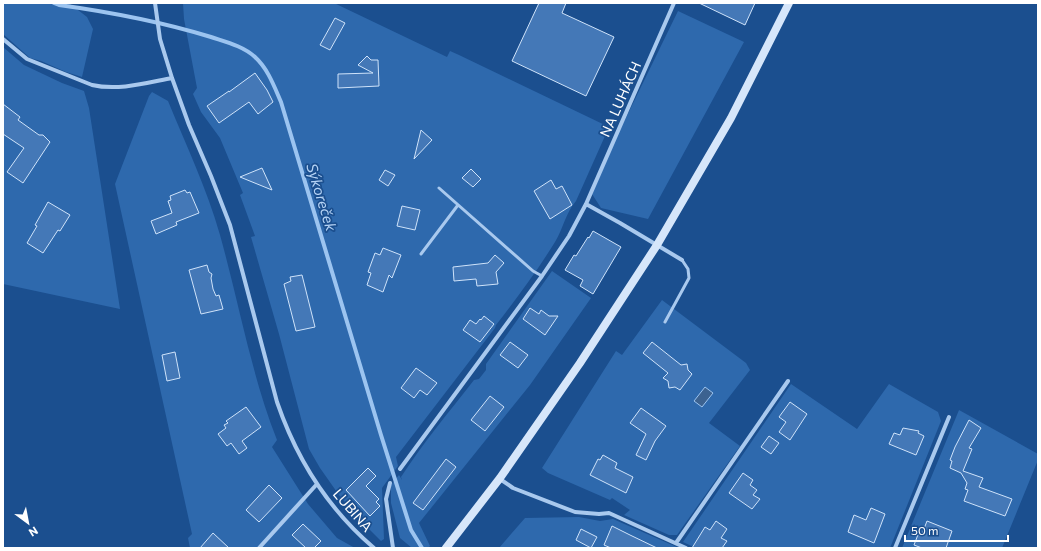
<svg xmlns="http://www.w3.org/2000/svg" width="1041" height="551" font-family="Commissioner,sans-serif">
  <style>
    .green { fill: #2e69ad }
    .water { fill: #3c6290; stroke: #9cc4f0 }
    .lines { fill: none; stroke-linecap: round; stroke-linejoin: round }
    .stream { stroke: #9cc4f0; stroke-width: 4 }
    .building { fill: #4478b7; stroke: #cfe3fa }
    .service { stroke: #a9c9ee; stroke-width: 3 }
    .minor { stroke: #a9c9ee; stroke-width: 4 }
    .secondary { stroke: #d6e6fa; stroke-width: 8 }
    .labels { text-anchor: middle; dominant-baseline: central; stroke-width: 3.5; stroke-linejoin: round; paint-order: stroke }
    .street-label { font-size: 14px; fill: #fff; stroke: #1b4f8f }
    .water-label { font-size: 15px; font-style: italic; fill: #b5d3f5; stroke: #1b4f8f }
  </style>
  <rect width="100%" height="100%" fill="#1b4f8f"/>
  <path class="green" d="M3 3H69L87 17 93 29 82 77 66 72 41 61 30 58 3 34Z
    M183 3H334L447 57 450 51 459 55 609 127 576 201C566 212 563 229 555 242 537 271 517 298 496 325L495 328 396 457 398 466 382 488 384 539 381 541 355 515 339 495 320 468 309 449 279 334 251 237 255 236 240 195 243 193 220 138 201 112 193 94 197 88 184 19Z
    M678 11 744 42 648 219 601 208 592 194 619 132Z
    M3 47 24 65 62 83 84 91 89 108 120 309 3 284Z
    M152 92 168 101C186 145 207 189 220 235 239 303 251 374 277 440L272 447 308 504 337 538 355 548H190L188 538 192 534 115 184 149 96Z
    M552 271 591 298 530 385 419 523 430 546 428 548H412L400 538 391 503V485L399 475 402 480 401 477C423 443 449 412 474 380L479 379 486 370V364Z
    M662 300 746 363 750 370 709 423 740 446 677 535H669L624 515 630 510 612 498 610 500 548 473 542 468 616 351 622 355Z
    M791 384 857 429 889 384 938 412 941 421 890 548H696L683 542Z
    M959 410 1038 454V460L1002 548H902Z
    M579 517 600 521 613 519 679 548H499L525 518Z"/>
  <path class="water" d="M705 387 713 393 702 407 694 401Z"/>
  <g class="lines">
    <path class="stream" d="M54 3 59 5C110 12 162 22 211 37 226 42 243 46 255 57 268 69 274 86 281 102L381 435 411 530 422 548"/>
  </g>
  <path class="building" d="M539 3H566L562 13 614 37 586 96 512 61Z
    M699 3H755L745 25Z
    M335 18 345 23 330 50 320 45Z
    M367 56 371 60H378L379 86 338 88V74L373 73 358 65Z
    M255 73 267 90 273 102 258 114 249 102 219 123 207 106 229 91V92Z
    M3 104 20 117 18 120 39 135H43L50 142 23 183 7 172 24 148 3 134Z
    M421 130 432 140 414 159Z
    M262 168 272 190 240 177Z
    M471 169 481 179 473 187 462 178Z
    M385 170 395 175 388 186 379 180Z
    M551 180 556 189 562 186 572 205 550 219 534 191Z
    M185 190 187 193 190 192 199 213 176 222 177 225 156 234 151 221 172 213 168 201 171 200 170 196Z
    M48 202 70 215 60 231 58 230 43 253 27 243 37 226 35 225Z
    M402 206 420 210 415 230 397 226Z
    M593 231 621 247 593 294 580 286 583 280 565 270 574 255 576 256 588 237 589 238Z
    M383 248 401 255 392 278 389 275 383 292 367 285 371 273 368 272 375 253 380 255Z
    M495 255 504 263 496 272 498 284 477 286 476 279 454 281 453 267 488 263Z
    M207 265 209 272 212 274 211 278 213 289 216 296 219 295 223 309 201 314 189 270Z
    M302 275 315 327 296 331 284 284 291 281 290 277Z
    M530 308 539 314 541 310 549 316H558L545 335 523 319Z
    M484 316 494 324 480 342 463 330 470 320 476 324 480 319 481 320Z
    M510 342 528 355 518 368 500 355Z
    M652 342 681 365 687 364 688 370 692 374 680 390 675 387 669 388 668 381 663 378 668 373 643 353Z
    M175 352 180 378 167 381 162 355Z
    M416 368 437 383 427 395 420 390 414 398 401 388Z
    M490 396 504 407 485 431 471 420Z
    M790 402 807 414 790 440 779 432 786 422 779 417Z
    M246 407 261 427 242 441 247 448 239 454 231 443 227 446 218 434 226 428 224 425 228 423 226 421Z
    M641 408 666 426 655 441 646 460 636 455 646 434 630 423Z
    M969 420 981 428 969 448 972 449 963 471 983 478 979 487 1012 499 1005 516 964 501 968 490 965 489 967 483 961 473 950 468 952 461 950 460 955 447Z
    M903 428 919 431 918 433 924 436 916 455 889 444 894 433 900 435Z
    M769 436 779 443 771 454 761 447Z
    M603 455 617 463 615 468 633 477 626 493 590 475 598 459 600 460Z
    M446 459 456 467 423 510 413 503Z
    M368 468 376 476 366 486 379 499 376 502 380 506 370 516 346 490Z
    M743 473 753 480 750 485 757 490 753 495 760 499 752 509 729 493Z
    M269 485 282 498 259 522 246 510Z
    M871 508 885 514 874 543 848 532 854 515 866 520Z
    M716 521 727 529 721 538 727 541 722 548H692L705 527 710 530Z
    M927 521 952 531 946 548H922L914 545 919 532 922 534Z
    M303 524 321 541 314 548H306L292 535Z
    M612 526 630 535 657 548H611L604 545Z
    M581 529 597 537 591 548 576 540Z
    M213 533 229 548H200Z"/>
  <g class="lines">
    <path class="service" d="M439 188 533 271 542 276
      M421 254 458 205
      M665 322 689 278 688 269 682 260"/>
    <path class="minor" d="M155 3 160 39 172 78 189 125 211 176 230 225 277 402C297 460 327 508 374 548
      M3 39 27 59 92 85C118 91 146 83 172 78
      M586 204 620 223 682 260
      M400 469 542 276 569 236 586 204 674 3
      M500 479 513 488 575 512 599 514 609 513 686 548
      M390 483 386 499 393 548
      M676 543 788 381
      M259 548 317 484
      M895 548 949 417"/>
    <path class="secondary" d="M446 548 500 478 580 363 657 245 731 118 789 3"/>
  </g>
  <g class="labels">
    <g class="street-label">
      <text transform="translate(620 99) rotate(-66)">NA LUHÁCH</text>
      <text transform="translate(353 510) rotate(49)">LUBINA</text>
    </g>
    <g class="water-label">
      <text transform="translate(322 197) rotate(73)">Sýkoreček</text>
    </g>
  </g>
  <rect width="1041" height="551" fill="none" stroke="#ffffff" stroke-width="8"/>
  <g transform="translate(28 523) rotate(148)" stroke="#1b4f8f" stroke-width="3" paint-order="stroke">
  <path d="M0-3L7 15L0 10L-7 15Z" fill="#ffffff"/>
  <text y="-6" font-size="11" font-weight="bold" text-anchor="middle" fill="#ffffff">N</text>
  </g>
  <path d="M905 535v6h103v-6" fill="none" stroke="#ffffff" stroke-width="2"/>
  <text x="911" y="535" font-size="12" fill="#ffffff" stroke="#1b4f8f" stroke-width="3" paint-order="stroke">50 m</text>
</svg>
